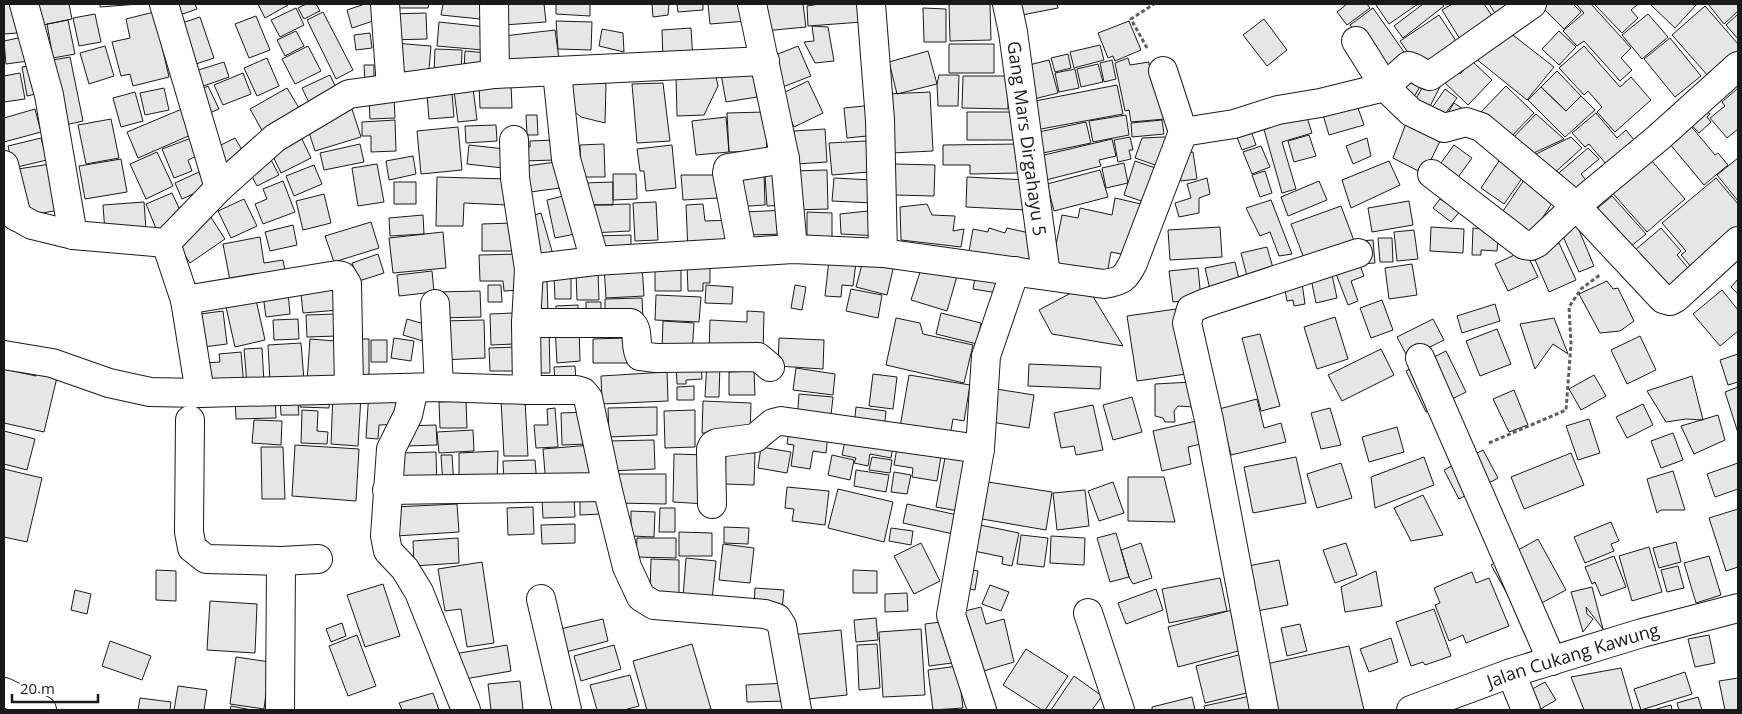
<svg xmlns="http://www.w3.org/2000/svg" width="1742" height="714" font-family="'Open Sans',sans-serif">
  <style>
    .building { fill: #e6e6e6; stroke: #1a1a1a }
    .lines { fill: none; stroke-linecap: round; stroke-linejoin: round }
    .minor-casing { stroke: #1a1a1a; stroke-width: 30 }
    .path { stroke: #5f5f5f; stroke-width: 3; stroke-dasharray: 4 2.5; stroke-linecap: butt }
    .minor { stroke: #fff; stroke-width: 28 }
    .labels { text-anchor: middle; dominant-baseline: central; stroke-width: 4; stroke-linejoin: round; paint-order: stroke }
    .street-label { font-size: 18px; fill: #1a1a1a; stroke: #fff }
  </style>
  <rect width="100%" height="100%" fill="#fff"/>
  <path class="building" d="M4 4H15L17 33 4 34Z
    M38 4H69L72 19 43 25Z
    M100 4H139L100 7Z
    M173 4H195L197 9 177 16Z
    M258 4H287L288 5 265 18Z
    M306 4H316L320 11 304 19 298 8Z
    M365 4H371L376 20 352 28 347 10Z
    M385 4H429L428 8H385Z
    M443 4H482L480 19 441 15Z
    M502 4H544L546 22 504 25Z
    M556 4H590V16L556 14Z
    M652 4H669L668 15 653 17Z
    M677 4H703V10L678 12Z
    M708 4H745L747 21 710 24Z
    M763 4H803L806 27 764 31Z
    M820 4H861L862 22 808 26 807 6Z
    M949 4H990L991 40 950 41Z
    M1014 4H1057L1058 8 1017 16Z
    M1347 4H1367L1370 8 1347 25 1337 12Z
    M1378 4H1418L1389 24 1376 5Z
    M1423 4H1442L1444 6 1403 38 1394 26Z
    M1452 4H1484L1497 23 1463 44 1442 10Z
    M1489 4H1529L1501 22Z
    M1543 4H1573L1581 12 1564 29 1541 6Z
    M1576 4H1591L1631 48 1621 58 1632 70 1620 81 1584 41 1577 46 1563 31 1584 13Z
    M1594 4H1638L1631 10 1638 18 1622 33Z
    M1652 4H1697L1675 28 1651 5Z
    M1708 4H1738V11L1724 24Z
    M1705 6 1738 44V51L1709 77 1672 35Z
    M296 8 304 25 280 37 271 20Z
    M923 8 946 9V42H924Z
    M1373 8 1411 62 1387 79 1350 25Z
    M154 12 169 77 133 86 130 74 121 76 112 42 130 38 126 19Z
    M323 12 353 70 336 79 307 20Z
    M426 13 427 39 388 40V14Z
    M95 14 101 42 79 46 73 18Z
    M1648 14 1668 37 1642 59 1622 35Z
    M1738 14V39L1726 25Z
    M1439 15 1462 50 1429 72 1414 61 1400 41Z
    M256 16 270 50 249 58 235 24Z
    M200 17 214 58 190 66 176 25Z
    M1264 19 1287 50 1267 66 1243 35Z
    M68 20 75 54 53 58 47 24Z
    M556 21 592 22 591 50 558 49Z
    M1129 21 1141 50 1115 61 1113 56 1108 58 1098 33Z
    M439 22 486 27 483 50 437 46Z
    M812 26 828 27 834 61 815 63 804 42 814 41Z
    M691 28 693 61 663 62 662 30Z
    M602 29 623 33 624 52 599 46Z
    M555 30 560 66 509 72 504 36Z
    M296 31 304 46 285 56 277 40Z
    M1559 31 1576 47 1559 65 1542 49Z
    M1509 32 1554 67 1527 100 1475 58Z
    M370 33 372 48 356 50 354 35Z
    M23 37 28 61 6 64 4 41Z
    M1670 38 1701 76 1675 97 1644 59Z
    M394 43 431 46 428 81 391 77Z
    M949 44H994V73H949Z
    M1100 45 1104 60 1074 68 1070 52Z
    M105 46 114 76 89 84 80 53Z
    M308 46 321 71 295 84 282 59Z
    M798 46 811 76 780 88 768 58Z
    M1584 46 1620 87 1631 77 1651 100 1615 132 1597 112 1602 107 1588 91 1584 95 1559 68Z
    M435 49 462 50 461 76 434 74Z
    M465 51 488 53 487 72 464 70Z
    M928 51 937 84 897 94 889 62Z
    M1068 54 1071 68 1055 72 1051 58Z
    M70 57 83 121 61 126 47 61Z
    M267 58 279 86 257 96 244 68Z
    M1128 58 1130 65 1149 62V65L1157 63 1165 119 1131 122 1129 110 1125 111 1115 63Z
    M1049 60 1058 93 1030 100 1021 67Z
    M1112 60 1116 79 1104 82 1100 63Z
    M1472 61 1492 80 1468 105 1443 81 1455 69 1460 74Z
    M224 62 229 77 198 88 192 72Z
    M1098 64 1103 82 1081 87 1077 69Z
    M35 65 40 93 27 96 22 67Z
    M364 65H374V82H365Z
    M1408 68 1425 78 1411 102 1394 91Z
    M753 69 757 97 726 102 721 74Z
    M1075 69 1079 88 1059 92 1055 73Z
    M1557 71 1581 96 1566 111 1541 87Z
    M715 72 718 86 704 115 677 116 676 75Z
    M20 73 25 99 4 102V76Z
    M243 73 251 94 223 105 214 85Z
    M330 75 340 96 312 109 302 88Z
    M939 75H959L958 106H938L937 84Z
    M963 76H1008V109L962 108Z
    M1427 79 1442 83 1427 112 1413 104Z
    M808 81 823 113 794 127 779 95Z
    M569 83H606L605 123 581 117 570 108Z
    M663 83 670 141 637 143 632 84Z
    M479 84H511L512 108H480Z
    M1117 85 1123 114 1030 131 1025 103Z
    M208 86 219 109 205 115 195 92Z
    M1506 86 1534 113 1507 141 1479 114Z
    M1541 87 1566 111 1581 96 1595 110 1565 137 1528 100Z
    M164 88 169 110 145 115 140 93Z
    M287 88 302 113 264 134 250 109Z
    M473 88 477 120 458 122 454 91Z
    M1738 88V129L1727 138 1710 118 1725 106 1722 102Z
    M1445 89 1457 98 1439 122 1427 115Z
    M135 92 143 121 121 127 113 98Z
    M930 92 933 151 891 153 887 94Z
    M452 93 454 117 429 119 427 94Z
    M394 97 395 118 370 119 369 99Z
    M1454 103 1463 109 1444 119Z
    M874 105 877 135 847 138 844 108Z
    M1357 105 1364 125 1329 135 1323 115Z
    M1702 106 1710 114 1707 117 1711 122 1699 133 1686 119Z
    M1304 108 1312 133 1282 142 1296 189 1282 193 1261 119Z
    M35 109 41 132 4 142V118Z
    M182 109 193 134 138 158 127 132Z
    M352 109 361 137 315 151 306 123Z
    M765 112 767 151 729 152 727 113Z
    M967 112H1014V140H967Z
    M1596 113 1617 138 1626 130 1634 140 1606 164 1589 144 1585 147 1572 133Z
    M1536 114 1564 139 1525 157 1508 143Z
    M526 115H537L538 135H527Z
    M1126 115 1129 135 1093 142 1089 121Z
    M726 117 729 152 696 155 692 121Z
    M1408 118 1443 135 1424 174 1393 158Z
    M111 119 119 158 86 164 78 125Z
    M395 120 396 151 371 152V136H362V122Z
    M1162 120 1164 134 1132 137 1131 123Z
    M1086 122 1091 143 1038 154 1034 133Z
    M496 125 497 141 466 143 465 126Z
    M1690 125 1715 155 1718 153 1728 165 1704 185 1669 143Z
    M458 127 462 170 421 174 417 131Z
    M1250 128 1256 145 1242 150 1235 132Z
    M825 129 827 162 796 164 794 131Z
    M1309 135 1316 156 1294 162 1288 141Z
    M194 137 201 154 188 160 192 171 174 178 162 149Z
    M301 137 311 158 281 173 271 152Z
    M1130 137 1133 150H1129L1131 159 1118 162 1114 140Z
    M1164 137 1176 140 1167 169 1135 158 1142 138Z
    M1571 137 1582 148 1551 176 1530 157Z
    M41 138 47 160 13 168 8 146Z
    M235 138 245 155 222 166 213 149Z
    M1367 138 1371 156 1353 164 1346 146Z
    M1112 139 1116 156 1099 160 1101 166 1046 180 1040 156Z
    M555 140 556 160 522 161 521 148 530 147V141Z
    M866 141 869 172 832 175 829 143Z
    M360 144 364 162 324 170 320 153Z
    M604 144 605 177H581L580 145Z
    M1020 144V173L970 174V165H943V145Z
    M469 145 505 149 503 168 467 164Z
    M672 145 676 188 646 191 644 171H640L637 149Z
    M1454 145 1472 158 1456 180 1438 167Z
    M1261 146 1270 167 1252 174 1243 152Z
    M1588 148 1599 159 1581 174 1586 180 1568 196 1553 178Z
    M157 152 173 186 146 199 130 164Z
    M1193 152 1197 179 1181 181 1177 154Z
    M413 156 416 174 389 180 386 161Z
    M270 158 279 175 257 186 248 169Z
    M1738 158V201L1717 175Z
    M121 159 127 192 85 199 79 166Z
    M1651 160 1685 199 1647 232 1610 190 1623 179 1626 183Z
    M1135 161 1164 171 1153 205 1124 195Z
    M1389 161 1400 185 1351 208 1342 180Z
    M1499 161 1523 177 1504 204 1481 188Z
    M556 162 560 188 523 193 519 167Z
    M1124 163 1128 183 1106 188 1102 168Z
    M50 164 59 210 26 216 18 169Z
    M377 164 384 202 358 206 352 168Z
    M895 164 935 165 934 196 895 195Z
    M314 165 322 184 294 196 286 176Z
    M827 170 828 209 792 210 791 171Z
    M1100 170 1108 197 1054 211 1047 184Z
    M764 171 765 205 734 207 731 173Z
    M1265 171 1272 193 1260 197 1252 175Z
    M199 172 206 188 182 199 175 183Z
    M785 173 786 205 767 206 765 175Z
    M613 174H636L637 199 613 200Z
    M681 175H717L718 198 683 200Z
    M437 177 508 179 507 205 464 203 463 226H436Z
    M967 177 1027 180 1026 210 966 207Z
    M1526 177 1556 197 1530 237 1499 217Z
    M834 178 873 180 872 203 832 201Z
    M1207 178 1210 194 1199 198V213L1179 217 1175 203 1191 198 1187 184Z
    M1716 178 1738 204V227L1693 269 1681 255 1686 251 1662 223Z
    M283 181 295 212 263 224 255 204 267 199 263 189Z
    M1319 181 1327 200 1288 216 1281 197Z
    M394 182H416V204H394Z
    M613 182V205H583V183Z
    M172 193 184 219 157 231 146 204Z
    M1453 193 1466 204 1451 222 1433 208 1440 199 1445 202Z
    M324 194 331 223 303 230 296 201Z
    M567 195 575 234 555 238 547 200Z
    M1612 196 1646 234 1625 251 1592 213Z
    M1115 198 1141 204 1131 256 1111 252 1106 280 1051 270 1062 215 1078 218 1080 208 1112 215Z
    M244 199 257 226 231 238 218 211Z
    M1271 200 1292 254 1279 256 1270 232 1260 236 1246 208Z
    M1409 201 1413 225 1372 232 1368 208Z
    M144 202 146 229 105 232 103 205Z
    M656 202 658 240 635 241 633 203Z
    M630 204V231L591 233 590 205Z
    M703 204 705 221 730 220 732 250 688 252 686 205Z
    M927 204 932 215 955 216 953 231 964 229 961 247 901 240 900 207Z
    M1341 206 1356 246 1306 264 1291 224Z
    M786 210 787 234 746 235 745 212Z
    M877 210 880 236 841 234 840 214Z
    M807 212 832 213V237H807Z
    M541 213 554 258 538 263 525 218Z
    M423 215 424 234 390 236 389 218Z
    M210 216 225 239 190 263 175 240Z
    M371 222 379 248 334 262 325 236Z
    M513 223V251H482V224Z
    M1576 223 1594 266 1579 272 1560 230Z
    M293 225 297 245 270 251 265 232Z
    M1220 227 1222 257 1170 260 1168 230Z
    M1431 227 1464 229 1463 253 1430 251Z
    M989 228 1005 233 1007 228 1034 234 1037 256 1026 268 968 257 973 229 988 232Z
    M1473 228 1499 230 1497 251 1481 250V255H1472Z
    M1661 228 1681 251 1677 255 1693 274 1669 293 1634 251Z
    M1414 230 1418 259 1397 261 1394 232Z
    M443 232 446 268 393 273 389 238Z
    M631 235V252L595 253 594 236Z
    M260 237 264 263 283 260 287 282 232 291 223 244Z
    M1378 238H1392L1393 262H1380Z
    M1373 240 1375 263 1361 264 1359 241Z
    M1559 243 1576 280 1549 292 1533 255Z
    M1267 247 1273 268 1248 280 1241 253Z
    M1525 250 1538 277 1508 291 1495 264Z
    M830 251 857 255 853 286 842 285 841 297 825 296Z
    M378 254 384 273 359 281 352 263Z
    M521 254 522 290 504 291 503 281H480L479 255Z
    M864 257 894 265 887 295 856 287Z
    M1357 257 1364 276 1351 281 1358 301 1348 305 1333 266Z
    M1235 262 1241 288 1211 294 1205 268Z
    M655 263H681V291H655Z
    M710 264V283H703V291H688L687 265Z
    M1412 264 1417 295 1389 299 1385 268Z
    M642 265 644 296 606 298 604 267Z
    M922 266 957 276 947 311 911 300Z
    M1198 268 1201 299 1173 302 1169 271Z
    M1331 270 1337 298 1316 303 1310 274Z
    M432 271 434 292 399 296 397 275Z
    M598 271 599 300H577L576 272Z
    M976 272 1005 275 998 293 973 289Z
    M554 276H571V299H555Z
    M1301 276 1305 304 1294 306 1293 300 1287 301 1283 279Z
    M1738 279V294L1731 287Z
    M533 280H547L548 315 534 316Z
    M336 281 339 310 303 313 300 284Z
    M1607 281 1613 289 1618 288 1634 321 1620 331 1600 333 1579 294Z
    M488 285H501L502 302H488Z
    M706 285 733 287 732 304 705 303Z
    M795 285 806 287 802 310 791 308Z
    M1086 285 1123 346 1052 334 1039 310Z
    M851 289 882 295 878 318 846 311Z
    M1722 290 1738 310V331L1720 346 1693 314Z
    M480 291 481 317 438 318 437 292Z
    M288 292 290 314 266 317 263 295Z
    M656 295 701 297 699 322 655 320Z
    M642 298 643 319 605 320V299Z
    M256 300 265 340 235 347 226 307Z
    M1382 300 1393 330 1371 338 1360 308Z
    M586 302H601V320H586Z
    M1495 304 1500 321 1462 333 1457 316Z
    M578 305V317L556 318V306Z
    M1183 308 1193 373 1137 381 1127 316Z
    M223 311 227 344 196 348 192 315Z
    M747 311 764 312 763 354 709 352 710 320 747 322Z
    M513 313 514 344 491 345 490 314Z
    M941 313 981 323 977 344 936 334Z
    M336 314 337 336 307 337 306 315Z
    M1335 317 1348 359 1317 369 1304 327Z
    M896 318 920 323 923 334 973 345 964 383 886 365Z
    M1554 318 1568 354 1553 344 1535 369 1520 324Z
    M298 319 299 339 274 340 273 320Z
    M407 319 431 326 426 342 403 335Z
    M1433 319 1444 340 1408 358 1397 337Z
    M484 320 485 358 442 360 441 321Z
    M663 321 694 323 692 352 662 350Z
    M579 326 580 361 557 363 555 327Z
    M549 327 550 373H534L533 328Z
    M1497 329 1511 364 1480 376 1466 341Z
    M1260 334 1280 406 1261 411 1242 338Z
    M1640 336 1656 370 1627 384 1611 350Z
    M394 338 414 341 411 361 391 358Z
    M627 338 628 363H593V339Z
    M779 338 824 340 823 369 778 366Z
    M310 339 336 341 334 383 307 382Z
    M350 339H369V380H350Z
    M371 340H387V362H371Z
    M301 343 304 380 270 382 268 345Z
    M517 347 518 371H490L489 348Z
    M262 348 264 383 247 384 244 349Z
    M1381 349 1394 375 1342 401 1328 375Z
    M1446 351 1466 392 1426 412 1406 371Z
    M241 352 244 386 205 387 204 363 220 362 219 354Z
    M1738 354V382L1728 385 1720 360Z
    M707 361 720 362 719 397H705Z
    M701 362 702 379 686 380V384H677L676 363Z
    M39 364 59 369 44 432 4 423V369L36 376Z
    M1029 364 1101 367 1100 389 1028 386Z
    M575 366 576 380H555L554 367Z
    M796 368 835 374 833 395 793 390Z
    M754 371 755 395H729V372Z
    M667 372 668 401 602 404 601 376Z
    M873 374 897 377 893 409 869 406Z
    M909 375 970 385 964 421 953 419 950 436 900 427Z
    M1594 375 1606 396 1581 410 1569 389Z
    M1692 376 1703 420 1686 419 1666 422 1647 391Z
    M1192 382 1193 407 1178 406 1174 411 1175 422H1165L1163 418 1155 416V384Z
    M694 386V400H677V387Z
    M1738 387V433L1725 392Z
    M990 388 1034 395 1029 428 985 421Z
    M369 390 407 392 404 424 379 425 378 439 366 438Z
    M1514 390 1528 425 1509 432 1493 399Z
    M300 391 330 392 329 408 300 407Z
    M297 394 299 415H281L280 395Z
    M333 394 361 396 358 446 331 444Z
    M799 394 833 397 830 424 797 421Z
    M275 395 276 418 236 419 235 396Z
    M1132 397 1142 432 1113 440 1103 405Z
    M1257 399 1264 428 1281 423 1286 442 1231 455 1219 409Z
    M525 400 528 456H504L501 401Z
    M466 401 467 428H440L439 402Z
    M703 401 751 403 750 435 702 433Z
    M1643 404 1653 425 1627 438 1616 417Z
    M1093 405 1103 450 1076 455 1074 446 1061 448 1054 413Z
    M657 407V435L609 437 608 408Z
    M856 407 886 411 884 431 854 427Z
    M555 408 558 447 536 448 534 425H548L547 409Z
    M1330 408 1341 445 1321 449 1311 413Z
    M302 410 318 411 317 431 328 432 327 444 301 443Z
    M695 410V447L665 448 664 411Z
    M586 412 587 444 562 445 561 413Z
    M1718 415 1725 440 1694 454 1681 426Z
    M1205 419 1210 442 1188 447 1191 464 1162 471 1153 431Z
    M1589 419 1600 453 1578 460 1566 426Z
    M254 420 282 421 281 445 252 443Z
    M436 425 437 445 406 446 405 426Z
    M1397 427 1404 452 1369 462 1362 437Z
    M473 430 474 451 439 453 437 432Z
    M789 430 828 435 826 453 813 451 810 469 791 466 794 445 787 444Z
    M4 431 35 439 27 470 4 464Z
    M1673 433 1683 460 1661 468 1651 441Z
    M846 437 893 447 891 458 870 454 868 466 854 463 856 458 842 455Z
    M654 440 655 469 609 471 608 441Z
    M898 442 942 450 937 481 912 477 913 468 894 465Z
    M295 445 359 449 356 501 292 496Z
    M591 445 594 482 546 485 543 449Z
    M261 447H283L285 499H262Z
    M761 447 791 452 787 473 758 468Z
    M1483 450 1498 478 1459 499 1444 470Z
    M498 451 497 483 459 484V453Z
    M436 452 437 488 403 489 402 453Z
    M726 452 755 453 754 485 725 484Z
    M946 452 975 458 964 512 936 507Z
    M1571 453 1584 485 1524 509 1511 477Z
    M674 454 707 455 706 504 673 502Z
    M441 455H452L454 486H443Z
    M832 455 854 460 850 480 828 475Z
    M872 457 892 460 890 473 869 470Z
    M1296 457 1306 503 1253 513 1244 467Z
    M1424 457 1434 485 1375 508 1371 477Z
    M535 460 537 484 504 485 503 461Z
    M1341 463 1352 498 1317 508 1307 474Z
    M1738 463V489L1715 497 1707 474Z
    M4 469 42 478 27 542 4 537Z
    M856 470 889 475 886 492 854 486Z
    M1673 471 1685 510H1661L1657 513 1647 479Z
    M894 472 911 475 907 494 891 492Z
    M617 474H666V504L617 503Z
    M1128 477H1164L1175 522 1128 521Z
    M988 482 1052 492 1046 530 982 519Z
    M1113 482 1124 513 1099 521 1088 491Z
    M787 487 829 491 825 525 792 521 794 509 785 508Z
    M838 489 893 502 884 542 828 528Z
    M1085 490 1089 526 1057 530 1053 493Z
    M600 491 601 514 580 515V492Z
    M1423 495 1443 535 1411 541 1394 508Z
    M574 498 575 517 543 518 542 499Z
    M457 504 459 532 396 536 394 507Z
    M907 504 962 516 958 535 903 523Z
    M533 507 534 534 508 535 507 508Z
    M660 508H675V532H659Z
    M1738 509V567L1726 571 1709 518Z
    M631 511 655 512 654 537 631 536Z
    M1611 522 1619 541 1611 544 1614 551 1585 563 1574 537Z
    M575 524V543L542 544 541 525Z
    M980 525 1019 533 1012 566 1002 564 1003 557 974 551Z
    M724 527 749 528 748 544 724 543Z
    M891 528 913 531 911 545 889 541Z
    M679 532 712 533V556H679Z
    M1116 533 1129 577 1110 582 1097 538Z
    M1021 535 1048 538 1044 567 1017 564Z
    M1051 536 1085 538 1084 565 1050 563Z
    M458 538 459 563 414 566 413 541Z
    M637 538H676V558L636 557Z
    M1538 539 1566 590 1519 615 1491 565Z
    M1676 542 1681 562 1659 568 1653 548Z
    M921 543 940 581 914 594 894 556Z
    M1141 543 1152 578 1133 584 1129 577 1121 550Z
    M1346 543 1357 575 1335 583 1323 550Z
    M723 544 754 548 750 583 719 580Z
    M1649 547 1662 592 1632 601 1619 556Z
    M1614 556 1626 587 1601 596 1595 582 1592 584 1585 567Z
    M1709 556 1721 595 1696 603 1684 563Z
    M686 558 716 561 712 600 683 597Z
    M651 559 679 560V596L650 595Z
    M1279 560 1288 605 1252 612 1243 567Z
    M482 562 494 643 467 647 461 609 445 611 438 569Z
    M1678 566 1684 588 1667 592 1661 570Z
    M967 569 978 571 975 590 964 588Z
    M156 570 176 571V601L156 600Z
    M853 570 877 571V593H853Z
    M1376 571 1382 606 1345 612 1341 587Z
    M1472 572 1476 583 1489 578 1509 626 1466 643 1463 635 1449 641 1435 605 1440 603 1434 588Z
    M1220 578 1227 611 1169 623 1162 589Z
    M383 584 400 636 365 647 347 595Z
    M990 585 1009 592 1001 611 982 604Z
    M1592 587 1603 629 1586 607 1587 614 1593 619 1583 632 1571 592Z
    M755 588 784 590 782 610 754 608Z
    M1156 589 1163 610 1126 624 1118 603Z
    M75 590 91 594 87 614 71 610Z
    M907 593 908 611 885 612V594Z
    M210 601 257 604 255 653 207 650Z
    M981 607 986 624 1004 619 1014 662 973 674 957 613Z
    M1434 609 1451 656 1425 665 1423 662 1411 666 1396 622Z
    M1232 610 1242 650 1178 667 1168 627Z
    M876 618 878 640 856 642 854 620Z
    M603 619 608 641 566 652 560 629Z
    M948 621 952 663 929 666 925 624Z
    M342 623 346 636 331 642 326 629Z
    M1300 624 1307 651 1287 656 1281 628Z
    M921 629 925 695 883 697 879 632Z
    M841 630 847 695 798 700 791 635Z
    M357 635 376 686 348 696 329 646Z
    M1709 635 1715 663 1695 667 1688 639Z
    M1391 638 1398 662 1369 672 1360 649Z
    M110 641 151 656 142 680 102 666Z
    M692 644 711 709 704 710H647L633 661Z
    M877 644 880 688 859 690 857 645Z
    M507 645 511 671 459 680 454 654Z
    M614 645 621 669 581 681 574 656Z
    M1349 646 1364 710H1276L1266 664Z
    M1026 649 1068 676 1045 710H1042L1003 685Z
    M1246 653 1255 691 1205 703 1196 666Z
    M236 657 270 662 264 709 230 704Z
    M958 666 963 708 933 710 928 670Z
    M1621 668 1633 710H1584L1571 677Z
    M1685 672 1692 694 1641 710 1634 689Z
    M630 675 639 706 624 710H597L590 685Z
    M1074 676 1102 696 1092 710H1051Z
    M1738 678V710H1725L1719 681Z
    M520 681 523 710H491L488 684Z
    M1545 682 1556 700 1539 710 1525 693Z
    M788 683 789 701 747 702 746 685Z
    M178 686 207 690 204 710H174Z
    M433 693 439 710H402L399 703Z
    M1255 695 1259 710H1205L1204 706Z
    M1192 697 1195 710H1152V707Z
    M1698 697 1702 710H1679L1677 703Z
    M140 698 171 702 170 710H138Z
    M1671 705 1672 710H1653Z
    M231 706 252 710H230Z"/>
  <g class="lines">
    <g class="minor-casing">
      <g id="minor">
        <path d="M24 4 49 95 73 235"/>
        <path d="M164 4 219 188"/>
        <path d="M385 4 391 88"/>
        <path d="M494 4 495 74"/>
        <path d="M752 4 785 159 793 249"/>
        <path d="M871 4 880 120 883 253"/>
        <path id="s1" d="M1007 4 1013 32 1046 275"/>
        <path d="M1356 41 1385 87 1411 112 1444 128 1466 122 1481 127 1576 206 1663 299 1670 301 1676 298 1738 241"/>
        <path d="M557 72 566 159 595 261"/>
        <path d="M1183 132 1234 124 1278 110 1320 103 1385 87 1408 66C1416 67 1421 74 1430 76L1532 4"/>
        <path d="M514 140 515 178 529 269"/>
        <path d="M4 165 17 217"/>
        <path d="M1432 174 1524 245 1531 246 1537 243 1576 206 1658 138 1738 66"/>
        <path d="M4 209 32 225 73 235 166 243"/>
        <path d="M166 243 219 188 275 138 349 94 495 74 765 61"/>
        <path d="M166 243 185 300 200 393"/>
        <path d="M742 251 727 173 728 168 785 159"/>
        <path d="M185 300 337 275 342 276 347 284 349 389"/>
        <path d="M435 304 439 387"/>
        <path d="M526 323H631C640 330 634 346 640 356L656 358 758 357 770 367"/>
        <path d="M4 355 52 363 109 383 150 392 200 393 439 387 527 390H576L583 392 588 398 607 487 627 567 641 597 654 605 765 614 777 618 782 626 797 710"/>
        <path d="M1420 358 1552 661"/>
        <path d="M414 388 408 415 391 449 385 536 388 551 405 569 419 592 466 710"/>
        <path d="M527 390 526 323 529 269 595 261 793 249 883 253 1104 284C1122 281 1125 279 1133 263L1183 132 1163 71"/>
        <path d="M190 420 189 532 192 548 206 559 281 561 318 559"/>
        <path d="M387 490 607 487"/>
        <path d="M712 504 711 449 713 445 717 443 755 438 773 423 781 421 980 449"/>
        <path d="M541 599 567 710"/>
        <path d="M1088 613 1120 710"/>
        <path d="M1511 673 1526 710"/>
        <path d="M4 692 42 710"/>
        <path d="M280 710 281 561"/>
        <path d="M982 710 951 615 980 449 986 356 1015 271"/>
        <path d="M1264 710 1209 420 1187 323 1191 309 1205 303 1358 253"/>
        <path id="s2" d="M1411 710 1511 673 1642 633 1738 608"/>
      </g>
    </g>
    <path class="path" d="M1147 48 1131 19 1154 4
      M1489 443 1566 410 1571 344 1569 307 1581 289 1601 274"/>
    <use href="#minor" class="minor"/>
  </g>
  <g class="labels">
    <g class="street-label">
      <text stroke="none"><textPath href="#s1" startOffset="136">Gang Mars Dirgahayu 5</textPath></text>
      <text stroke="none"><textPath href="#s2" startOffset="171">Jalan Cukang Kawung</textPath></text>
    </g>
  </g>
  <rect width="1742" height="714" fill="none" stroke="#1a1a1a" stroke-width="10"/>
  <path d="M12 694v8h86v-8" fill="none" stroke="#1a1a1a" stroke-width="2.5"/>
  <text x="20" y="694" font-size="15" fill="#1a1a1a" stroke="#ffffff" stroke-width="4" paint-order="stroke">20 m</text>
</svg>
